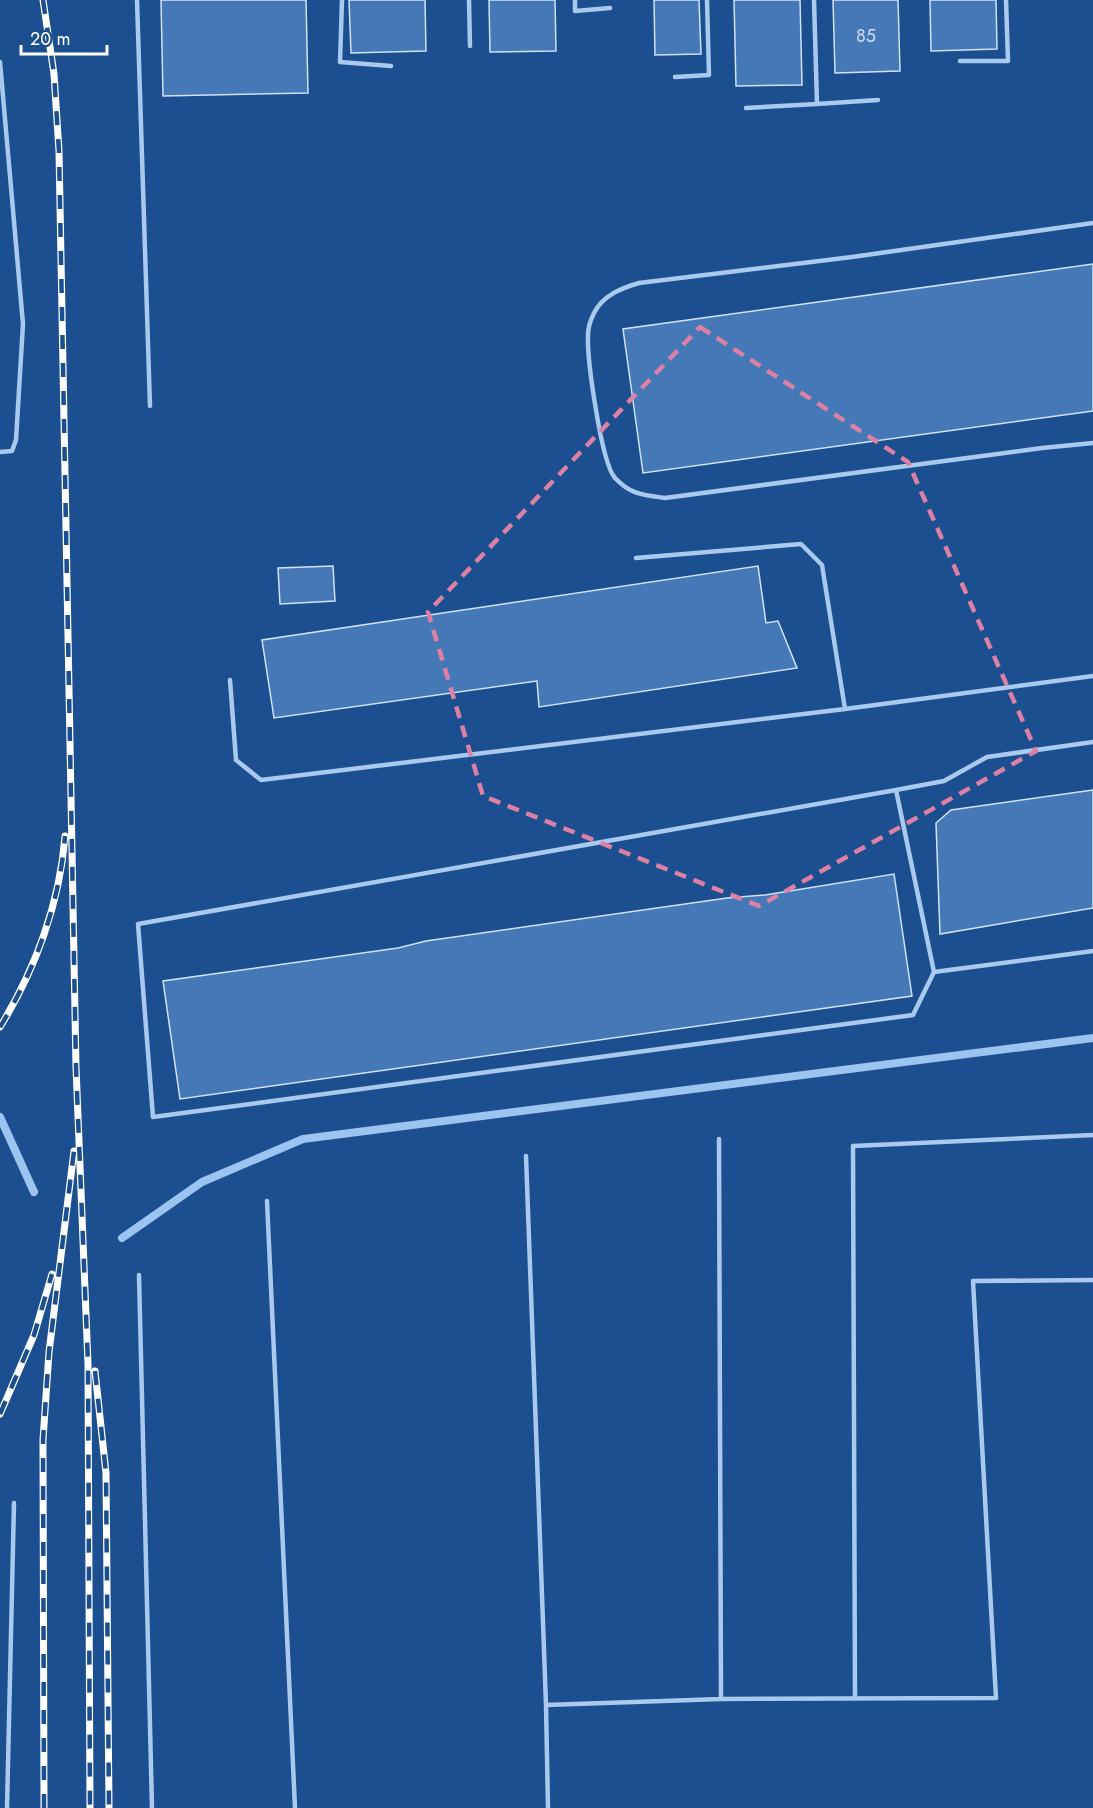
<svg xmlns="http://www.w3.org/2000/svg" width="1093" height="1808" font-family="Jost,sans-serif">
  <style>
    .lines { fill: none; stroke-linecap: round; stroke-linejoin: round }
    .stream { stroke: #9cc4f0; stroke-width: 8 }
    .building { fill: #4478b7; stroke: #cfe3fa; stroke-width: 1.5 }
    .lane { stroke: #a9c9ee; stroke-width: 4.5 }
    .rail-casing { stroke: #fff; stroke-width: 7 }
    .rail { stroke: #1b4f8f; stroke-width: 4.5; stroke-dasharray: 14; stroke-linecap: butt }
    .marked { fill: none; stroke: #dd80a5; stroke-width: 4.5; stroke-dasharray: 12 8; stroke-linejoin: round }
    .labels { text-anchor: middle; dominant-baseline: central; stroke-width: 5; stroke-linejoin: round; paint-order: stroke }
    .number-label { font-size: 18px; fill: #d0dded }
  </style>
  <rect width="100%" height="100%" fill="#1b4f8f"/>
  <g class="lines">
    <path class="stream" d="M0 1117 34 1192
      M122 1238 202 1182 303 1139 1093 1038"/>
  </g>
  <path class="building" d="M161 0H306L308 93 163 96Z
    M349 0H425L426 51 351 53Z
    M489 0H555L556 51 490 52Z
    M654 0H699L701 54 655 55Z
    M734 0H800L802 85 736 86Z
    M833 0H898L900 71 835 73Z
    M930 0H996L997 49 931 51Z
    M1093 264V411L643 473 623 329Z
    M333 566 335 601 280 604 278 568Z
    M758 566 766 623 778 621 797 668 539 707 537 681 274 718 262 640Z
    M1093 790V908L940 934 936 823 951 810Z
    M894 874 912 996 180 1099 163 981 398 948 426 941 727 898 765 895Z"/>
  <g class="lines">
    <path class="lane" d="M137 0 150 406
      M342 0 340 62 391 66
      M469 0 470 46
      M575 0V11L610 8
      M960 61H1008L1006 0
      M0 62 23 324 16 440 12 451 0 452
      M675 77 709 75 707 0
      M817 104 878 100
      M746 108 817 104 814 0
      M1093 223 852 257 639 283C622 288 603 295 594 313 591 319 588 328 588 335 587 359 601 462 615 478 631 495 644 495 665 498L1042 448 1093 443
      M636 558 801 544 822 565 845 709 1093 676
      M230 680 236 760 261 780 845 709
      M1093 742 987 757 944 781 896 790 934 972 1093 951
      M896 790 138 924 153 1117 913 1015 934 972
      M719 1139 721 1699
      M526 1156 546 1705
      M267 1201 295 1808
      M139 1275 152 1808
      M855 1697 853 1146 1093 1135
      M7 1808 14 1503
      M548 1808 546 1705 721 1699 996 1698 973 1281 1093 1280"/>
    <g class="rail-casing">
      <path id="rail" d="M43 0 54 74 59 151 76 1067 88 1364 90 1808
        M0 1027C35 970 60 903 65 836
        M95 1371 106 1473 109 1808
        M0 1414 34 1335 52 1274
        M44 1808 43 1440 49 1352 74 1151"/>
    </g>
    <use href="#rail" class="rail"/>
  </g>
  <path class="marked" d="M700 327 908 462 1036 751 759 906 483 796 428 612Z"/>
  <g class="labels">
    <g class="number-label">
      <text x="866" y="36">85</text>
    </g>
  </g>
  <path d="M21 45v9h86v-9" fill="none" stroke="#ffffff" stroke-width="3"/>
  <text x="30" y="45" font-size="18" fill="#ffffff" stroke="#1b4f8f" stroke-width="4.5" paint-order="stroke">20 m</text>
</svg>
